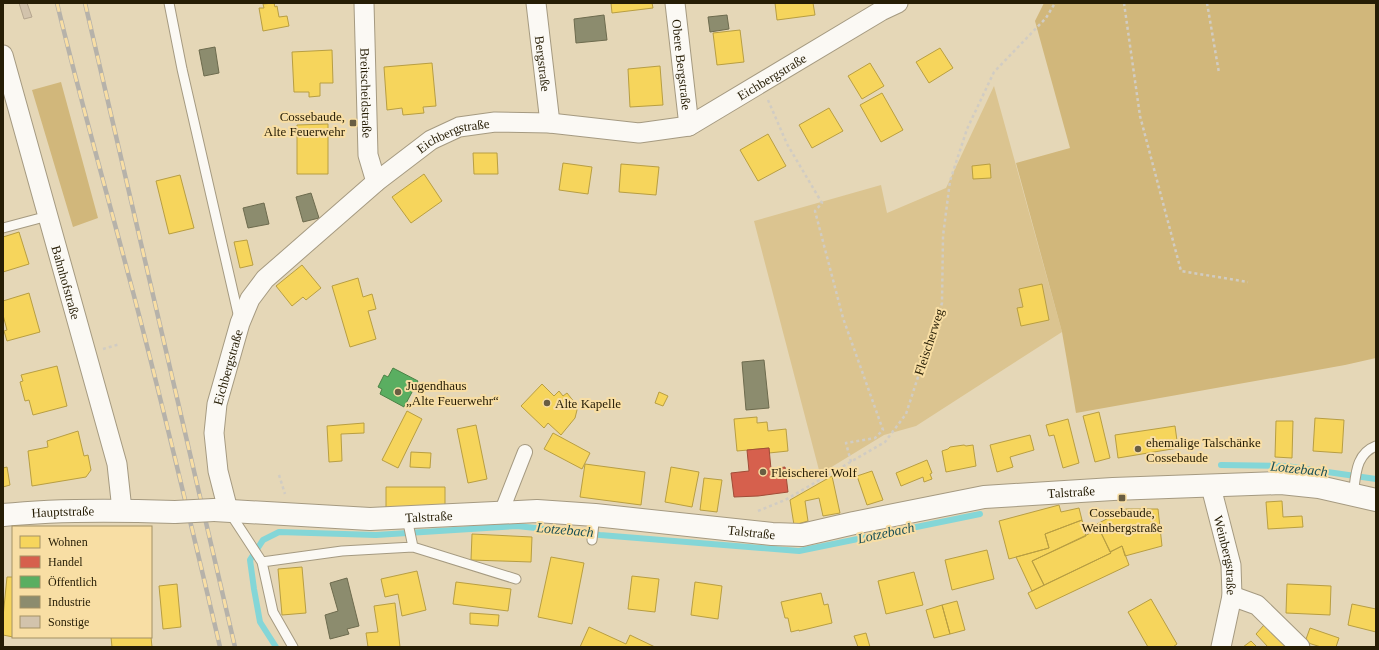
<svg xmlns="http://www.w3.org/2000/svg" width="1379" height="650" font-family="'Times New Roman',serif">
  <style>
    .green { fill: #dbc490 }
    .forest { fill: #d1b77b }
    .homes { fill: #f6d55c; stroke: #b89e42 }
    .shops { fill: #d6604d; stroke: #a14c37 }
    .public { fill: #5aae61; stroke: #4a8245 }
    .industry { fill: #8c8c6e; stroke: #6d6b4e }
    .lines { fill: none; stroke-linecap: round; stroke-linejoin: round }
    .stream { stroke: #84d6d7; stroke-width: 6 }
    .building { fill: #d2c3ac; stroke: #b5a68f }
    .service-casing { stroke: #a59a81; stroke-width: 11 }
    .pedestrian-casing { stroke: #a59a81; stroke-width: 16 }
    .minor-casing { stroke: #a59a81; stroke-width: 21 }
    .tertiary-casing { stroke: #a59a81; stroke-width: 24 }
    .path { stroke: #d1ccc3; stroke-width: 2.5; stroke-dasharray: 3 3; stroke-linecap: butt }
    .service { stroke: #fbf9f4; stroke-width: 9 }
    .pedestrian { stroke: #fbf9f4; stroke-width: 14 }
    .minor { stroke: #fbf9f4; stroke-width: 19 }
    .tertiary { stroke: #fbf9f4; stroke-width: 22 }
    .rail-casing { stroke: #b6b2aa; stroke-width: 4.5 }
    .rail { stroke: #f8dea4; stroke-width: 3; stroke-dasharray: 9; stroke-linecap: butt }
    .tertiary-bridge-casing { stroke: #a59a81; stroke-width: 24; stroke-linecap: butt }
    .tertiary-bridge { stroke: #fbf9f4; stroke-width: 22 }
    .poi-dot { fill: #695e43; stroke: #f8dea4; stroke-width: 1.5 }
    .labels { text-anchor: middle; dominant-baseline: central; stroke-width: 4; stroke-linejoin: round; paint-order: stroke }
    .street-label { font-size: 13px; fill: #261d05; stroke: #f8dea4 }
    .poi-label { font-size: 13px; fill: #261d05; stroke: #f8dea4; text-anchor: start }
    .water-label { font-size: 14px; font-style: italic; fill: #1a5056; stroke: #f8dea4 }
  </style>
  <rect width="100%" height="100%" fill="#e5d7b7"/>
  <path class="green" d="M994 86 1062 332 916 426 884 435 820 474 754 221 881 185 887 213 946 188Z"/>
  <path class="forest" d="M1044 3H1376V358L1345 365 1076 413 1062 332 1016 163 1070 148 1035 21Z
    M61 82 98 218 73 227 32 90Z"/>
  <path class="homes" d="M274 3 275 7 277 6 279 17 287 16 289 26 263 31 259 8H264L263 4Z
    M611 3H652L653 8 612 13Z
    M775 3H813L815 15 777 20Z
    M740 30 744 62 717 65 713 33Z
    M940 48 953 68 929 83 916 62Z
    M332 50 333 83H320V96L309 97V92H294L292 52Z
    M432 63 436 106 423 107 424 113 403 115 402 108 387 110 384 67Z
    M870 63 884 86 862 99 848 76Z
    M660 66 663 105 630 107 628 69Z
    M882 93 903 130 881 142 860 105Z
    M829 108 843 131 812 148 799 125Z
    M328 124V174H297V125Z
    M768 134 786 166 758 181 740 150Z
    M473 153H497L498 174H474Z
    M563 163 592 167 588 194 559 190Z
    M621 164 659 167 656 195 619 192Z
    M990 164 991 178 973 179 972 166Z
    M424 174 442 201 411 223 392 197Z
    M180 175 194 228 169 234 156 181Z
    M19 232 29 264 3 272V237Z
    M247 240 253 265 240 268 234 242Z
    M302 265 321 288 306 300 303 297 292 306 276 286Z
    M358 278 363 297 372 294 376 309 368 311 376 339 350 347 332 286Z
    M1042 284 1049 320 1021 326 1017 308 1023 307 1019 289Z
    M29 293 40 332 7 341 4 331 7 330 3 315V301Z
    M57 366 67 406 33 415 29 400 25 401 20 382 23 381 21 375Z
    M542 384 554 396 559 391 563 396 567 393 575 403 577 410 575 418 561 435 548 423 544 428 521 406Z
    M659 392 668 396 663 406 655 403Z
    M407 411 422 419 398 468 382 460Z
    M1099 412 1110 458 1095 462 1083 416Z
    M757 417V423L767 422 768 431 786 429 788 451 769 453V448L737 451 734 419Z
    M1315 418 1344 420 1342 453 1313 451Z
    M1068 419 1079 463 1063 468 1054 435 1049 436 1046 425Z
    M1276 421H1293L1292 458 1275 457Z
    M364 423V433L341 434 342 461 329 462 327 426Z
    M476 425 487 479 468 483 457 429Z
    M1175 426 1178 448 1118 458 1115 435Z
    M78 431 84 456 88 455 91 470 86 477 32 486 28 451 48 447 47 441Z
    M553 433 590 453 582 469 544 449Z
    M1030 435 1034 450 1010 457 1013 467 997 472 990 445Z
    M964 445 966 446 973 445 976 466 946 472 942 451 948 449 950 447Z
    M411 452 431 453 430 468 410 467Z
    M927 460 932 473 930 474 932 479 924 482 923 477 901 486 896 473Z
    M585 464 645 472 641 505 580 497Z
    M7 467 10 485 3 487V468Z
    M671 467 699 472 692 507 665 502Z
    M872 471 883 500 867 505 857 476Z
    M832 476 840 513 823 516 819 498 805 501 808 521 794 525 790 500Z
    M704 478 722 480 717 512 700 510Z
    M386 487H445V509H386Z
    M1282 501 1283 517 1302 516 1303 527 1268 529 1266 502Z
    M1059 505 1061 512 1079 508 1082 520 1045 534 1049 548 1009 559 999 521Z
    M1126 509H1158L1162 546 1125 556 1122 546 1110 552 1097 524Z
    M1082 520 1086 536 1032 561 1044 585 1032 591 1016 557 1049 548 1045 534Z
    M1099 529 1111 553 1044 585 1032 561Z
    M472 534 532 537 531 562 471 560Z
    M1122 546 1129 565 1036 609 1028 593 1111 553 1110 552Z
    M987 550 994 579 952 590 945 560Z
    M551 557 584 563 572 624 538 617Z
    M302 567 306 613 282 615 278 569Z
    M417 571 426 610 402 616 398 594 385 597 381 579Z
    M914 572 923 605 886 614 878 581Z
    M632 576 659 579 655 612 628 609Z
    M7 577H13V637L3 635V617Z
    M456 582 511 589 508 611 453 604Z
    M695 582 722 586 718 619 691 615Z
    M177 584 181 627 163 629 159 586Z
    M1287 584 1331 586 1330 615 1286 613Z
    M821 593 824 605 828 604 832 623 799 631V630L791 632 788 618H785L781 602Z
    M1151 599 1177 644 1173 647H1148L1128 612Z
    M957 601 965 630 950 634 942 605Z
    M395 603 400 647H368L366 633 378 632 374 606Z
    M1352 604 1376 609V632L1348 625Z
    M942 605 950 634 934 638 926 610Z
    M470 613 499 615 498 626 470 624Z
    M1264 625 1286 647H1268L1256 634Z
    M589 627 626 644 630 635 655 647H580Z
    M1310 628 1339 638 1336 647H1321L1305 642Z
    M866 633 870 647H858L854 636Z
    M111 637H151L152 647H112Z
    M1251 641 1257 647H1243Z"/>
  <path class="shops" d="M769 448 771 469 785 467 788 492 758 496 734 497 731 473 749 471 747 450Z"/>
  <path class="public" d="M393 368 418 381 404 407 380 394 382 389 378 387 384 375 388 377Z"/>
  <path class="industry" d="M604 15 607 40 576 43 574 19Z
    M727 15 729 29 710 32 708 17Z
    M215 47 219 73 204 76 199 50Z
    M311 193 319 218 303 222 296 197Z
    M264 203 269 224 248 228 243 208Z
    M764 360 769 408 746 410 742 362Z
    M347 578 359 626 347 629 349 634 330 639 325 615 338 611 330 583Z"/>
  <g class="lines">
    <path class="stream" d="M1221 465 1286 466 1376 479
      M276 647 260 622 254 589 250 560 263 540 279 532 376 535 517 526 600 535 799 551 980 514"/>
  </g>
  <path class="building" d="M19 3H27L32 17 24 19Z"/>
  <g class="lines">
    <g class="service-casing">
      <path id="service" d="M169 3 182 69 239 318
        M3 228 48 216
        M1353 495C1356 476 1355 454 1376 446
        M230 513 262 562 273 612 293 647
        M407 518 413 547
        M592 540 595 515
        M262 562 342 551 413 547 516 579"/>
    </g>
    <g class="pedestrian-casing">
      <path id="pedestrian" d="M501 513 525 452"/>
    </g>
    <g class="minor-casing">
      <g id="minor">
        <path id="s1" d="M364 3 368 155 376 182"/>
        <path id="s2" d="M536 3 550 123"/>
        <path id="s3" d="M675 3 689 126"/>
        <path id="s4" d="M3 55 117 464 122 510"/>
        <path id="s5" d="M1211 487 1231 565 1232 596 1221 647"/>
        <path id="s6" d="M228 510 218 471 214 433 217 404 240 323 250 299 265 279 376 182 431 140 459 127 495 122 550 123 639 133 689 126 881 11 898 3"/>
        <path d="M1232 596 1257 605 1300 647"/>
      </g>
    </g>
    <g class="tertiary-casing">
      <g id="tertiary">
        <path id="s7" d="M214 510 370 519 537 511 595 515 772 534 802 535 854 523 984 497 1113 489 1281 483 1319 487 1376 500"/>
        <path id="s8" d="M3 515C60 509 118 510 175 512"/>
      </g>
    </g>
    <path class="path" d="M1124 3 1140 116 1181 271 1248 282
      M1207 3 1219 73
      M768 100 787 144 822 203 815 211 843 318 883 430 875 438 846 443 851 462
      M103 349 120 344
      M279 475 285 494
      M758 511 785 500 885 442 906 414 942 303 943 236 950 181 967 129 994 72 1046 18 1055 3"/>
    <use href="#service" class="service"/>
    <use href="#pedestrian" class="pedestrian"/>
    <use href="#minor" class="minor"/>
    <use href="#tertiary" class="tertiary"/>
    <g class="rail-casing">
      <path id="rail" d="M57 3C79 95 105 186 129 277 162 400 191 524 220 647
        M85 3 235 647"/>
    </g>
    <use href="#rail" class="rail"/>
    <g class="tertiary-bridge-casing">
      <path id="tertiary-bridge" d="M175 512 214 510"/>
    </g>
    <use href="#tertiary-bridge" class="tertiary-bridge"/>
  </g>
  <g class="poi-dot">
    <rect x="349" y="119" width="8" height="8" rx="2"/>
    <circle cx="398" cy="392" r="4"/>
    <circle cx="547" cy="403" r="4"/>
    <circle cx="1138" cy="449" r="4"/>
    <circle cx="763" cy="472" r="4"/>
    <rect x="1118" y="494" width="8" height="8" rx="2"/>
  </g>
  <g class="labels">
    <g class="street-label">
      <text stroke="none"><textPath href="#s2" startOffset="61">Bergstraße</textPath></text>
      <text stroke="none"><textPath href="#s3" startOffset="62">Obere Bergstraße</textPath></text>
      <text stroke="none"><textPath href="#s6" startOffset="818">Eichbergstraße</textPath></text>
      <text stroke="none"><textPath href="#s1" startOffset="90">Breitscheidstraße</textPath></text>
      <text stroke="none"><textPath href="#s6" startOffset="482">Eichbergstraße</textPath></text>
      <text stroke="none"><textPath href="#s4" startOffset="236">Bahnhofstraße</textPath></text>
      <text transform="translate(929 342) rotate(-72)">Fleischerweg</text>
      <text stroke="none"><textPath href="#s6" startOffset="146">Eichbergstraße</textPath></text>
      <text stroke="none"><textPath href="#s7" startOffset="863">Talstraße</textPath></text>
      <text stroke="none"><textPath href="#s8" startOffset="60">Hauptstraße</textPath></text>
      <text stroke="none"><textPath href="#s7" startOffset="215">Talstraße</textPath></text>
      <text stroke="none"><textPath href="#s7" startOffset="539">Talstraße</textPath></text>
      <text stroke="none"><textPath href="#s5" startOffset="70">Weinbergstraße</textPath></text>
    </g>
    <g class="poi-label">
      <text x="345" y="116" text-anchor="end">Cossebaude,<tspan x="345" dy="15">Alte Feuerwehr</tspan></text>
      <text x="406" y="385">Jugendhaus<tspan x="406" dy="15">„Alte Feuerwehr“</tspan></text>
      <text x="555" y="403">Alte Kapelle</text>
      <text x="1146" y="442">ehemalige Talschänke<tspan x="1146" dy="15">Cossebaude</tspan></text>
      <text x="771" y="472">Fleischerei Wolf</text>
      <text x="1122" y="512" text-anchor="middle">Cossebaude,<tspan x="1122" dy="15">Weinbergstraße</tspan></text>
    </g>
    <g class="water-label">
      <text transform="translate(1299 469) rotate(6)">Lotzebach</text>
      <text transform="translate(565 530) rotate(5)">Lotzebach</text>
      <text transform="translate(886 533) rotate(-12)">Lotzebach</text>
    </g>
  </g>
  <rect width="1379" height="650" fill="none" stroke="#261d05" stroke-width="8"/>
  <rect x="12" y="526" width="140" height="112" fill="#f8dea4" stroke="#a49164"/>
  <rect x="20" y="536" width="20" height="12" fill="#f6d55c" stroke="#a49164"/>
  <text x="48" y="546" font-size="12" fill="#261d05">Wohnen</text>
  <rect x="20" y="556" width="20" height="12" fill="#d6604d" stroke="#a49164"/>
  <text x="48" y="566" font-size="12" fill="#261d05">Handel</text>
  <rect x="20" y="576" width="20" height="12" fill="#5aae61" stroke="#a49164"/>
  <text x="48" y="586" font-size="12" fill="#261d05">Öffentlich</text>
  <rect x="20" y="596" width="20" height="12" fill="#8c8c6e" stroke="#a49164"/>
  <text x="48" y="606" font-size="12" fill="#261d05">Industrie</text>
  <rect x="20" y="616" width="20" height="12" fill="#d2c3ac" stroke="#a49164"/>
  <text x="48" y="626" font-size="12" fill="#261d05">Sonstige</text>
</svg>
